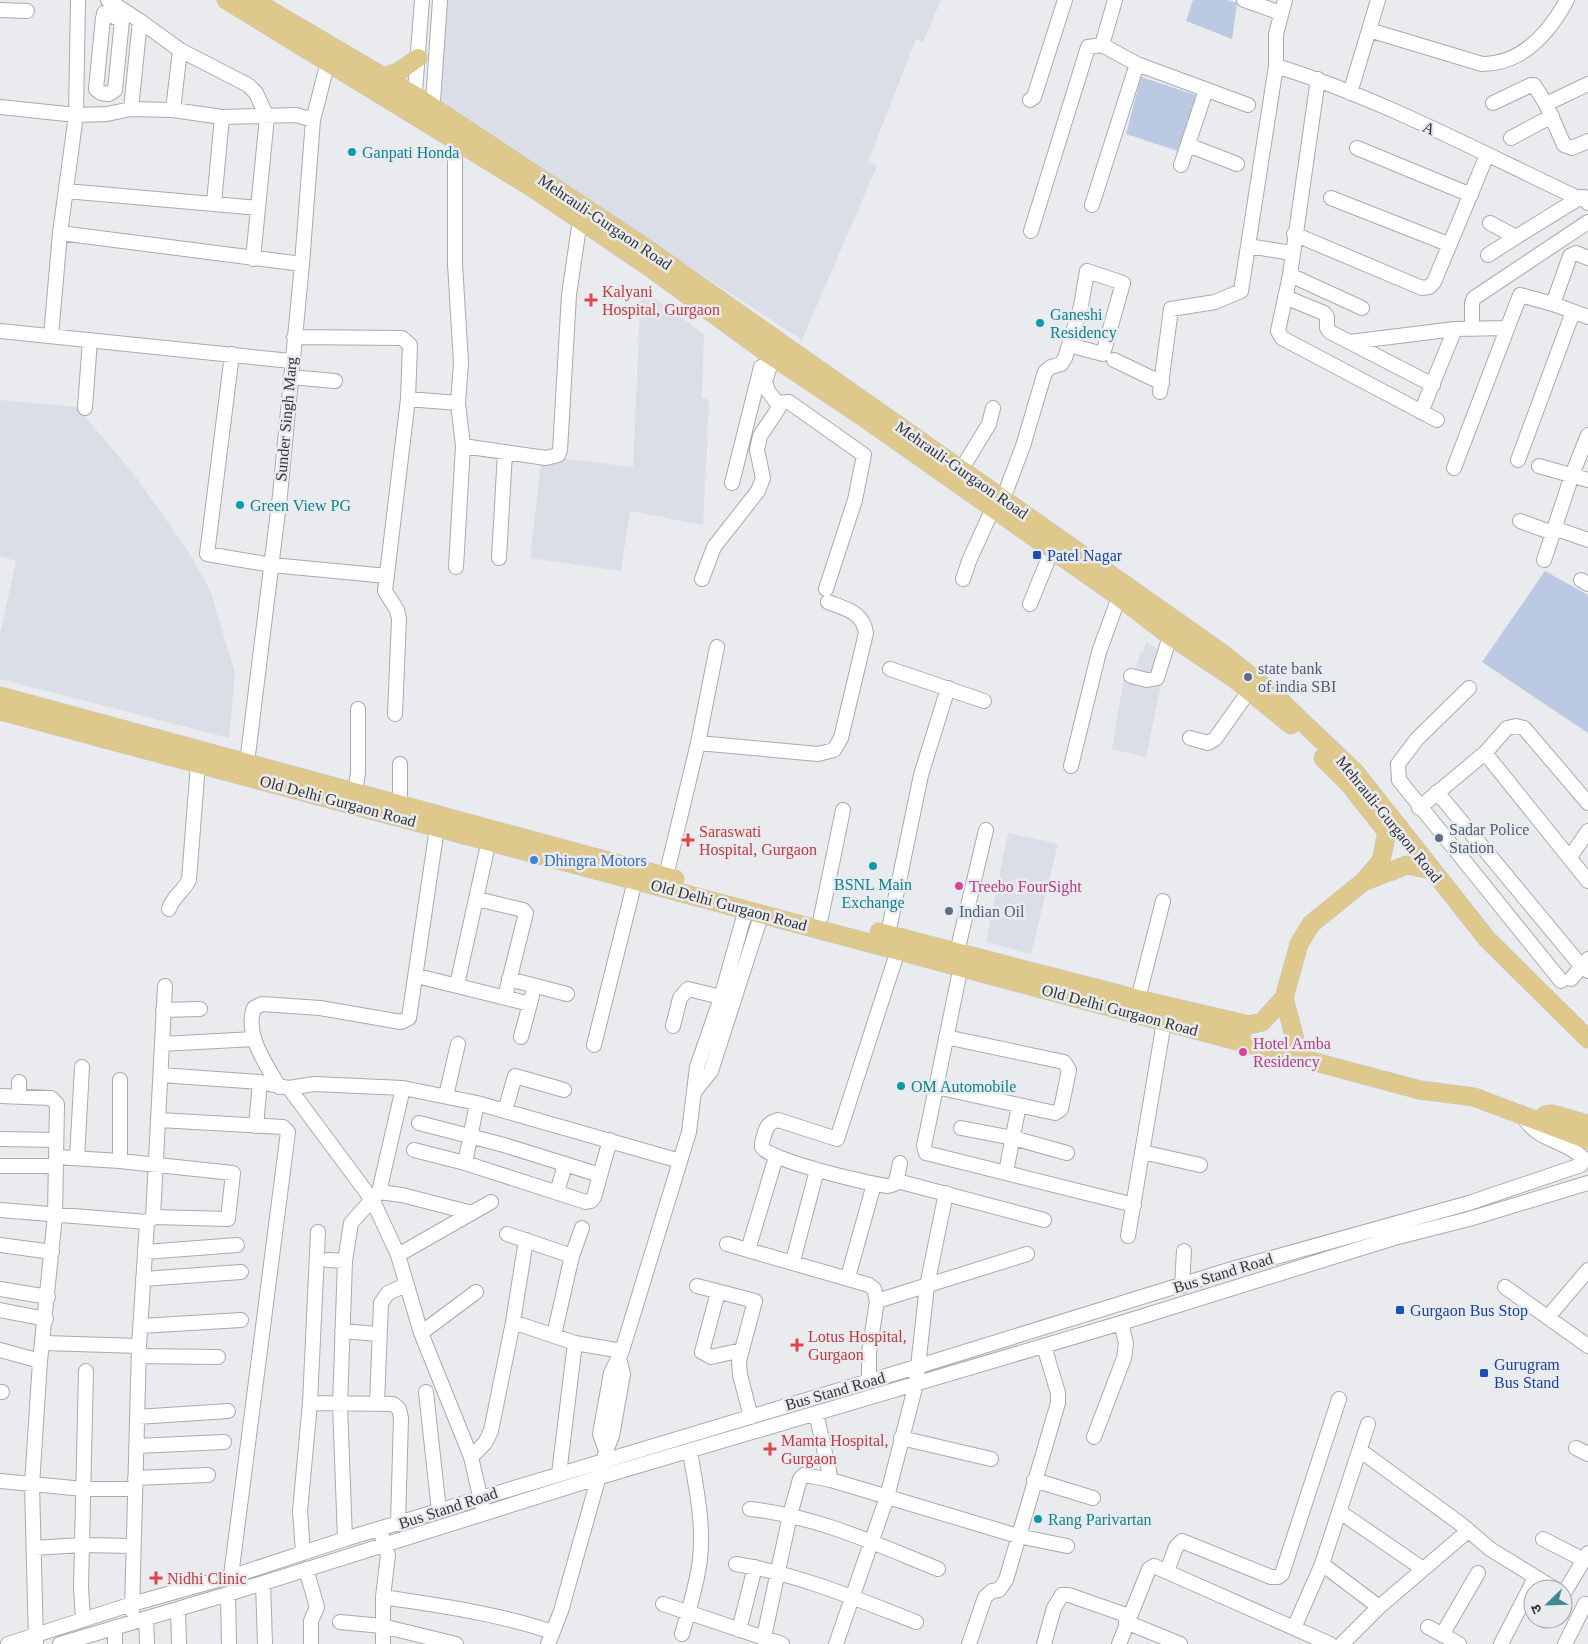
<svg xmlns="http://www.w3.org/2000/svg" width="1588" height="1644" font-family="'Times New Roman','Noto Sans Devanagari',serif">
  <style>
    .built { fill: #d9dee7 }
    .green { fill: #bcc9e3 }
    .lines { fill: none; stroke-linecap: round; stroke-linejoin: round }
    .minor-casing { stroke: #a9aaac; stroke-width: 16 }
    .major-casing { stroke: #c6c6c7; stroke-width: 19 }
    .minor { stroke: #fff; stroke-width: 14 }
    .major { stroke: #dfc88c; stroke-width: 18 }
    .culture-dot { fill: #0f9aa8; stroke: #eaebee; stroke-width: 2 }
    .health-dot { fill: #e0444e; stroke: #eaebee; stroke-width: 2 }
    .transit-dot { fill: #1a4fb4; stroke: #eaebee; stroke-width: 2 }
    .service-dot { fill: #5c6f8a; stroke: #eaebee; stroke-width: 2 }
    .shop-dot { fill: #3f7fe0; stroke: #eaebee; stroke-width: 2 }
    .hotel-dot { fill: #d1479c; stroke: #eaebee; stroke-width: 2 }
    .labels { text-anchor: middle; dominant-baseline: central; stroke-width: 5; stroke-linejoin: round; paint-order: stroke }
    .street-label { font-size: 16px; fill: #353536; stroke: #eaebee }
    .culture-label { font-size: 16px; fill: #0d838f; stroke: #eaebee; text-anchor: start }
    .health-label { font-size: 16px; fill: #be3a42; stroke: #eaebee; text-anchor: start }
    .transit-label { font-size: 16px; fill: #164399; stroke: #eaebee; text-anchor: start }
    .service-label { font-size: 16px; fill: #4e5e75; stroke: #eaebee; text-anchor: start }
    .shop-label { font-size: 16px; fill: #366cbe; stroke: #eaebee; text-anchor: start }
    .hotel-label { font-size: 16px; fill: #b23c85; stroke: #eaebee; text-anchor: start }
  </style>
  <rect width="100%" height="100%" fill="#eaebee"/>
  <path class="built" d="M446 0H941L923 42 916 39 868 162 877 166 802 340 441 104Z
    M641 288 704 334 702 398 709 399 703 525 630 511 621 571 530 558 542 456 633 467Z
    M0 400 77 407 136 477 188 551 210 590 235 673 229 738 0 679V634L16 561 0 556Z
    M1146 642 1167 655 1146 757 1112 749 1125 671 1135 672 1140 652 1143 653Z
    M1008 833 1058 844 1031 954 986 942Z"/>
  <path class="green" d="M1193 0H1227L1237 3 1232 39 1186 21Z
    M1141 77 1199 96 1184 153 1126 134Z
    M1545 571 1588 595V733L1482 662Z"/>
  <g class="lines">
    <g class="minor-casing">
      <path id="minor" d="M108 0 140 21 180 50 248 85 256 93 267 117 253 259
        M1244 0 1281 13
        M0 10 27 11
        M103 18 96 89 101 93 109 94 115 90 122 20 104 13
        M1369 30 1482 64C1522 64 1549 33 1567 0
        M1102 45 1115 0
        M1276 66C1380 98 1480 152 1578 198
        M1318 79 1290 275 1278 331 1282 338 1437 420
        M1350 93 1378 0
        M1030 100 1034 97 1065 0
        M1493 103 1531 85H1534L1546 104 1564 145 1572 148 1588 141
        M414 104 422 0
        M1546 104 1588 84
        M0 107 76 115 107 114 131 109 173 110 222 117 296 115 313 120
        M131 109 140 21
        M173 110 180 50
        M432 116 440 0
        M1511 138 1552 116
        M455 142V264L461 363 458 403 463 446 456 567
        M1188 145 1237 164
        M1357 148 1471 195
        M1181 165 1206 90
        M66 191 258 208
        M1331 198 1448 244
        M214 203 222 117
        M1092 205 1137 64
        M1490 223 1516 237 1581 197H1584L1588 203
        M1031 231 1088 47 1102 45 1137 64 1248 105
        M60 233 302 264
        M1294 234 1422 288 1429 287 1434 282 1487 155
        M1248 246 1292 253
        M1488 255 1516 237
        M1290 275 1362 308
        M1285 297 1324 313 1327 317V328L1330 332 1433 385
        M1553 304 1570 256 1576 253 1588 258
        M1472 329V303L1474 298 1588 222
        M0 331 291 361
        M51 336 60 233 76 115 78 0
        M294 337 402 338 410 345 408 399 385 591 397 610 399 619 395 714
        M1350 342 1455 329 1507 328
        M232 354 207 554 272 565 387 576
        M1114 360 1162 383
        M290 377 335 381
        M1160 392 1171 309 1215 302 1241 291 1276 66V34L1285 0
        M408 399 458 403
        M777 403 789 402 864 455 855 500 826 589
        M85 408 90 340
        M1421 412 1455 329
        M463 446 546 458 558 455 560 450 569 295 580 220
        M1518 460 1573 312
        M1539 466 1588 480
        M1454 468 1520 295 1553 304 1588 317
        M961 470 989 424 993 408
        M732 483 761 367
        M1003 499 1023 446 1045 372 1051 367 1061 364 1065 358 1081 306 1087 271 1123 283 1103 354 1069 345
        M1520 521 1553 533
        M1554 528 1588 540
        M499 558 505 453
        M1544 560 1572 475 1588 435
        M702 579 714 547 758 491 763 478 757 450 760 436 778 409 777 403 768 391 765 381 773 357
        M963 579 969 561 993 508
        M1581 580 1588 584
        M1030 604 1052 550
        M890 669 984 701
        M1131 676 1147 680 1157 678 1170 636
        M1469 688 1417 739 1398 764 1399 780 1561 981
        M1190 738 1208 743 1215 739 1249 691
        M698 743 818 754 834 750 841 738 866 633C863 612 846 609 828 602
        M1485 753 1588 881
        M400 764V805
        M1071 766 1099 652 1119 597
        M246 771 280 495 302 264 313 120 330 54
        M355 792 358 773V709
        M1437 792 1582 967 1588 971
        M1419 808 1485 753 1507 728 1516 726 1524 728 1588 803
        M1570 857 1588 831
        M666 876 698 743 717 647
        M477 899 523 910 526 913 505 997
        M169 909C173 896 183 892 189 880L198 764
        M821 917 843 810
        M888 934 921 775 948 688
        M901 941 837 1139 778 1120C769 1122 766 1127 764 1136 763 1139 761 1144 762 1147 767 1160 870 1184 887 1186 893 1186 895 1182 901 1182L1044 1220
        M957 952 986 830
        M961 966 924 1146 926 1153 1134 1205
        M417 976 530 1004
        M509 979 567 994
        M1571 979 1588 959
        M457 985 491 831
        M1138 999 1163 901
        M163 1010 200 1009
        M673 1026 680 998 688 989 729 999
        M521 1037 532 996
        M162 1044 254 1039
        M594 1045 635 881
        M161 1075 260 1082 289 1088 314 1084 403 1088 477 1103 680 1161
        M279 1087C267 1065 244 1035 254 1008L262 1004 320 1008 401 1022 409 1018 437 828
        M936 1087 1055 1113 1061 1109 1069 1070 1064 1062 946 1037
        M289 1088 373 1201 398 1255 421 1333 471 1457 482 1505
        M695 1091 711 1071 762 913
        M0 1096 51 1098 57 1104 55 1216 40 1361 32 1485 36 1642
        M446 1096 458 1044
        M19 1097V1082
        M505 1111 515 1076 564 1090
        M159 1120 283 1127 288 1132 231 1576
        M419 1123 504 1145 600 1175
        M256 1126 260 1082
        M961 1128 1013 1138 1067 1153
        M0 1139 56 1140
        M414 1150 465 1163 586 1202 591 1201 594 1197 610 1140
        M1142 1152 1200 1165
        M56 1157 120 1161 233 1173 228 1219 153 1217
        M77 1158 82 1067
        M120 1161V1080
        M465 1163 477 1103
        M0 1166H56
        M1006 1172 1019 1105
        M896 1182 900 1163
        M379 1192 402 1195 472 1213
        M557 1192 565 1165
        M0 1210 147 1222
        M507 1234 572 1256
        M1128 1236 1164 1022
        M727 1244 869 1285 874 1289 877 1301 869 1353V1381
        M0 1245 52 1252
        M748 1250 776 1157
        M145 1252 237 1245
        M398 1255 491 1202
        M328 1260 345 1261
        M793 1261 817 1170
        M848 1277 874 1184
        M143 1279 241 1272
        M697 1286 755 1301 739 1361 740 1375 751 1417
        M1182 1286 1184 1251
        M1505 1287 1588 1346
        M0 1289 48 1297
        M718 1292 702 1352 711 1357 742 1350
        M877 1301 1027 1254
        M0 1310 46 1319
        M1548 1317 1588 1270
        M513 1322 575 1343 622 1351
        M141 1326 241 1320
        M342 1331 378 1334
        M421 1333 476 1292
        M554 1335 572 1256 582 1228
        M44 1343 139 1346
        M0 1350 40 1361
        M139 1356 218 1357
        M0 1392H2
        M426 1392 439 1511
        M310 1403 393 1404 399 1409 401 1418 398 1524
        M377 1404 381 1303 388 1293 406 1285
        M816 1413 831 1480
        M137 1417 228 1411
        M1094 1437 1124 1358 1126 1343 1121 1323
        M901 1438 991 1459
        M136 1446 224 1442
        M1576 1448 1588 1454
        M606 1451 600 1434 611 1373 622 1351 689 1132 697 1067 721 998 746 909
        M1361 1451 1462 1525 1490 1549 1555 1589
        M471 1457 485 1443 491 1431 513 1322 526 1240
        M559 1474 575 1343
        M135 1478 208 1475
        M1034 1480 1093 1498
        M0 1481 84 1489H135
        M750 1509C817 1516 876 1544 938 1569
        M1340 1512 1423 1569
        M382 1536 388 1555 383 1597V1644
        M345 1539 340 1405 345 1261 351 1223 379 1192 403 1088
        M1543 1539 1584 1560
        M34 1548 82 1545 133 1546
        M303 1553 300 1511 310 1403 318 1232
        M736 1564C798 1574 857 1599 916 1622
        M1322 1564 1379 1607
        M306 1569 317 1607 311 1621V1644
        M1167 1571 1176 1547 1182 1541 1271 1577H1278L1282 1574 1339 1399
        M263 1583 265 1644
        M1564 1593 1588 1553
        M228 1594 229 1644
        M383 1597C440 1606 497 1613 552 1632
        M663 1604 782 1644
        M178 1609 179 1644
        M132 1611 139 1346 147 1222 153 1217 165 986
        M146 1618 147 1644
        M83 1620 81 1587 86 1371
        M340 1622 382 1626 456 1644
        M1126 1622 1180 1644
        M115 1627V1644
        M1428 1627 1459 1644
        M1294 1628 1322 1564 1368 1424
        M739 1630 755 1567
        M682 1634C689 1609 697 1585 700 1559 704 1523 696 1487 690 1452
        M1442 1635 1478 1573
        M764 1637 790 1515 800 1479 804 1475 831 1480 1018 1536 1067 1546
        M8 1644 132 1604 242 1573 345 1539 916 1367 1232 1269 1469 1203 1581 1165 1582 1157C1559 1137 1537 1142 1521 1113
        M60 1644 228 1594 600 1477 1121 1323 1394 1238 1469 1219 1588 1183
        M548 1644 561 1611 606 1451 612 1436 623 1374 619 1358
        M836 1644 887 1497 916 1384 927 1286 946 1193
        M969 1644 985 1597 992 1591 999 1590 1006 1580 1058 1403V1393L1044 1346
        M1044 1644 1054 1608 1062 1595H1069L1129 1616
        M1119 1644 1149 1569 1154 1566 1330 1644
        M1342 1644 1379 1607 1468 1531
        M1501 1644 1535 1578
        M1565 1644 1585 1604"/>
    </g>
    <g class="major-casing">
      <path id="major" d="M226 0 531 187 652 269 767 353 863 417 1119 597 1170 636 1232 677 1291 725
        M253 0 416 96 643 246 1222 653 1271 692 1355 772 1487 939 1588 1039
        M382 77 398 72 418 58
        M0 696 675 879
        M0 711 1420 1090 1474 1097 1588 1140
        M1365 881 1407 865 1431 870
        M879 932 1138 999 1249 1025 1262 1022 1284 998
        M1300 1058 1284 998 1299 944 1311 924 1363 882 1381 861 1387 832 1349 784 1323 758
        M1545 1115 1552 1114 1588 1124"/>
    </g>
    <use href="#minor" class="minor"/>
    <use href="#major" class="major"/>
  </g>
  <g class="culture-dot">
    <circle cx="352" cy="152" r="5"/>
    <circle cx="1040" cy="323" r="5"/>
    <circle cx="240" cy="505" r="5"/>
    <circle cx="873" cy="866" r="5"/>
    <circle cx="901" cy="1086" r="5"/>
    <circle cx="1038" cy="1519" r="5"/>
  </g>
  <g class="health-dot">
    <path d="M588.5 292.5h5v5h5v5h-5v5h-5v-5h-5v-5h5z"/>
    <path d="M685.5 832.5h5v5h5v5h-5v5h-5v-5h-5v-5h5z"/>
    <path d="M794.5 1337.5h5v5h5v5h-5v5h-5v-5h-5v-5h5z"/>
    <path d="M767.5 1441.5h5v5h5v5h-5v5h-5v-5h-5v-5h5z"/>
    <path d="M153.5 1570.5h5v5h5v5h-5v5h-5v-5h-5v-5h5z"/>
  </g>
  <g class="transit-dot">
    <rect x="1032" y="550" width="10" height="10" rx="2.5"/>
    <rect x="1395" y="1305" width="10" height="10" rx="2.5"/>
    <rect x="1479" y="1368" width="10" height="10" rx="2.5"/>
  </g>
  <g class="service-dot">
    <circle cx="1248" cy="677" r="5"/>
    <circle cx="1439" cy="838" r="5"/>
    <circle cx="949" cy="911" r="5"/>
  </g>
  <circle class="shop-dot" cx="534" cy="860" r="5"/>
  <g class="hotel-dot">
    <circle cx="959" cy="886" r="5"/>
    <circle cx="1243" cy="1052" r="5"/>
  </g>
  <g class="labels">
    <g class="street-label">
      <text transform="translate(1429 128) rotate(24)">A</text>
      <text transform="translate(605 222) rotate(34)">Mehrauli-Gurgaon Road</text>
      <text transform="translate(286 419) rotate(-85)">Sunder Singh Marg</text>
      <text transform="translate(962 470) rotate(35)">Mehrauli-Gurgaon Road</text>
      <text transform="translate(338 801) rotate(15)">Old Delhi Gurgaon Road</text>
      <text transform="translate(1389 819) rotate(51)">Mehrauli-Gurgaon Road</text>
      <text transform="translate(729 905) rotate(15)">Old Delhi Gurgaon Road</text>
      <text transform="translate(1120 1010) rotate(15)">Old Delhi Gurgaon Road</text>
      <text transform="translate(1223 1273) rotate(-17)">Bus Stand Road</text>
      <text transform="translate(835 1391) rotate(-16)">Bus Stand Road</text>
      <text transform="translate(448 1508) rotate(-18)">Bus Stand Road</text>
    </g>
    <g class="culture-label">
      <text x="362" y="152">Ganpati Honda</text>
      <text x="1050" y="314">Ganeshi<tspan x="1050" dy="18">Residency</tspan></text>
      <text x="250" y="505">Green View PG</text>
      <text x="873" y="884" text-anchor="middle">BSNL Main<tspan x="873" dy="18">Exchange</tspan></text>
      <text x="911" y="1086">OM Automobile</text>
      <text x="1048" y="1519">Rang Parivartan</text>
    </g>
    <g class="health-label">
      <text x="602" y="291">Kalyani<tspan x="602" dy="18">Hospital, Gurgaon</tspan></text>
      <text x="699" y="831">Saraswati<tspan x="699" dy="18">Hospital, Gurgaon</tspan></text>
      <text x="808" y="1336">Lotus Hospital,<tspan x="808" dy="18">Gurgaon</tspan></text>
      <text x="781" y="1440">Mamta Hospital,<tspan x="781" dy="18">Gurgaon</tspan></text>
      <text x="167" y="1578">Nidhi Clinic</text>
    </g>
    <g class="transit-label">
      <text x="1047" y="555">Patel Nagar</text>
      <text x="1410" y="1310">Gurgaon Bus Stop</text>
      <text x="1494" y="1364">Gurugram<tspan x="1494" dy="18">Bus Stand</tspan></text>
    </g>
    <g class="service-label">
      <text x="1258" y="668">state bank<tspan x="1258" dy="18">of india SBI</tspan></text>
      <text x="1449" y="829">Sadar Police<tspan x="1449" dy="18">Station</tspan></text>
      <text x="959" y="911">Indian Oil</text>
    </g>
    <g class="shop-label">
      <text x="544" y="860">Dhingra Motors</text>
    </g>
    <g class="hotel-label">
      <text x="969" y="886">Treebo FourSight</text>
      <text x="1253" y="1043">Hotel Amba<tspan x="1253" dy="18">Residency</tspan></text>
    </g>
  </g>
  <g transform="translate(1548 1604) rotate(247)"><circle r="24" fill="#eaebee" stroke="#a2a2a4"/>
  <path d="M0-4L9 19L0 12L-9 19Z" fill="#41898f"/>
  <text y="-8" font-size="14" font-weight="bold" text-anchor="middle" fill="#353536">उ</text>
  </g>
</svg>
